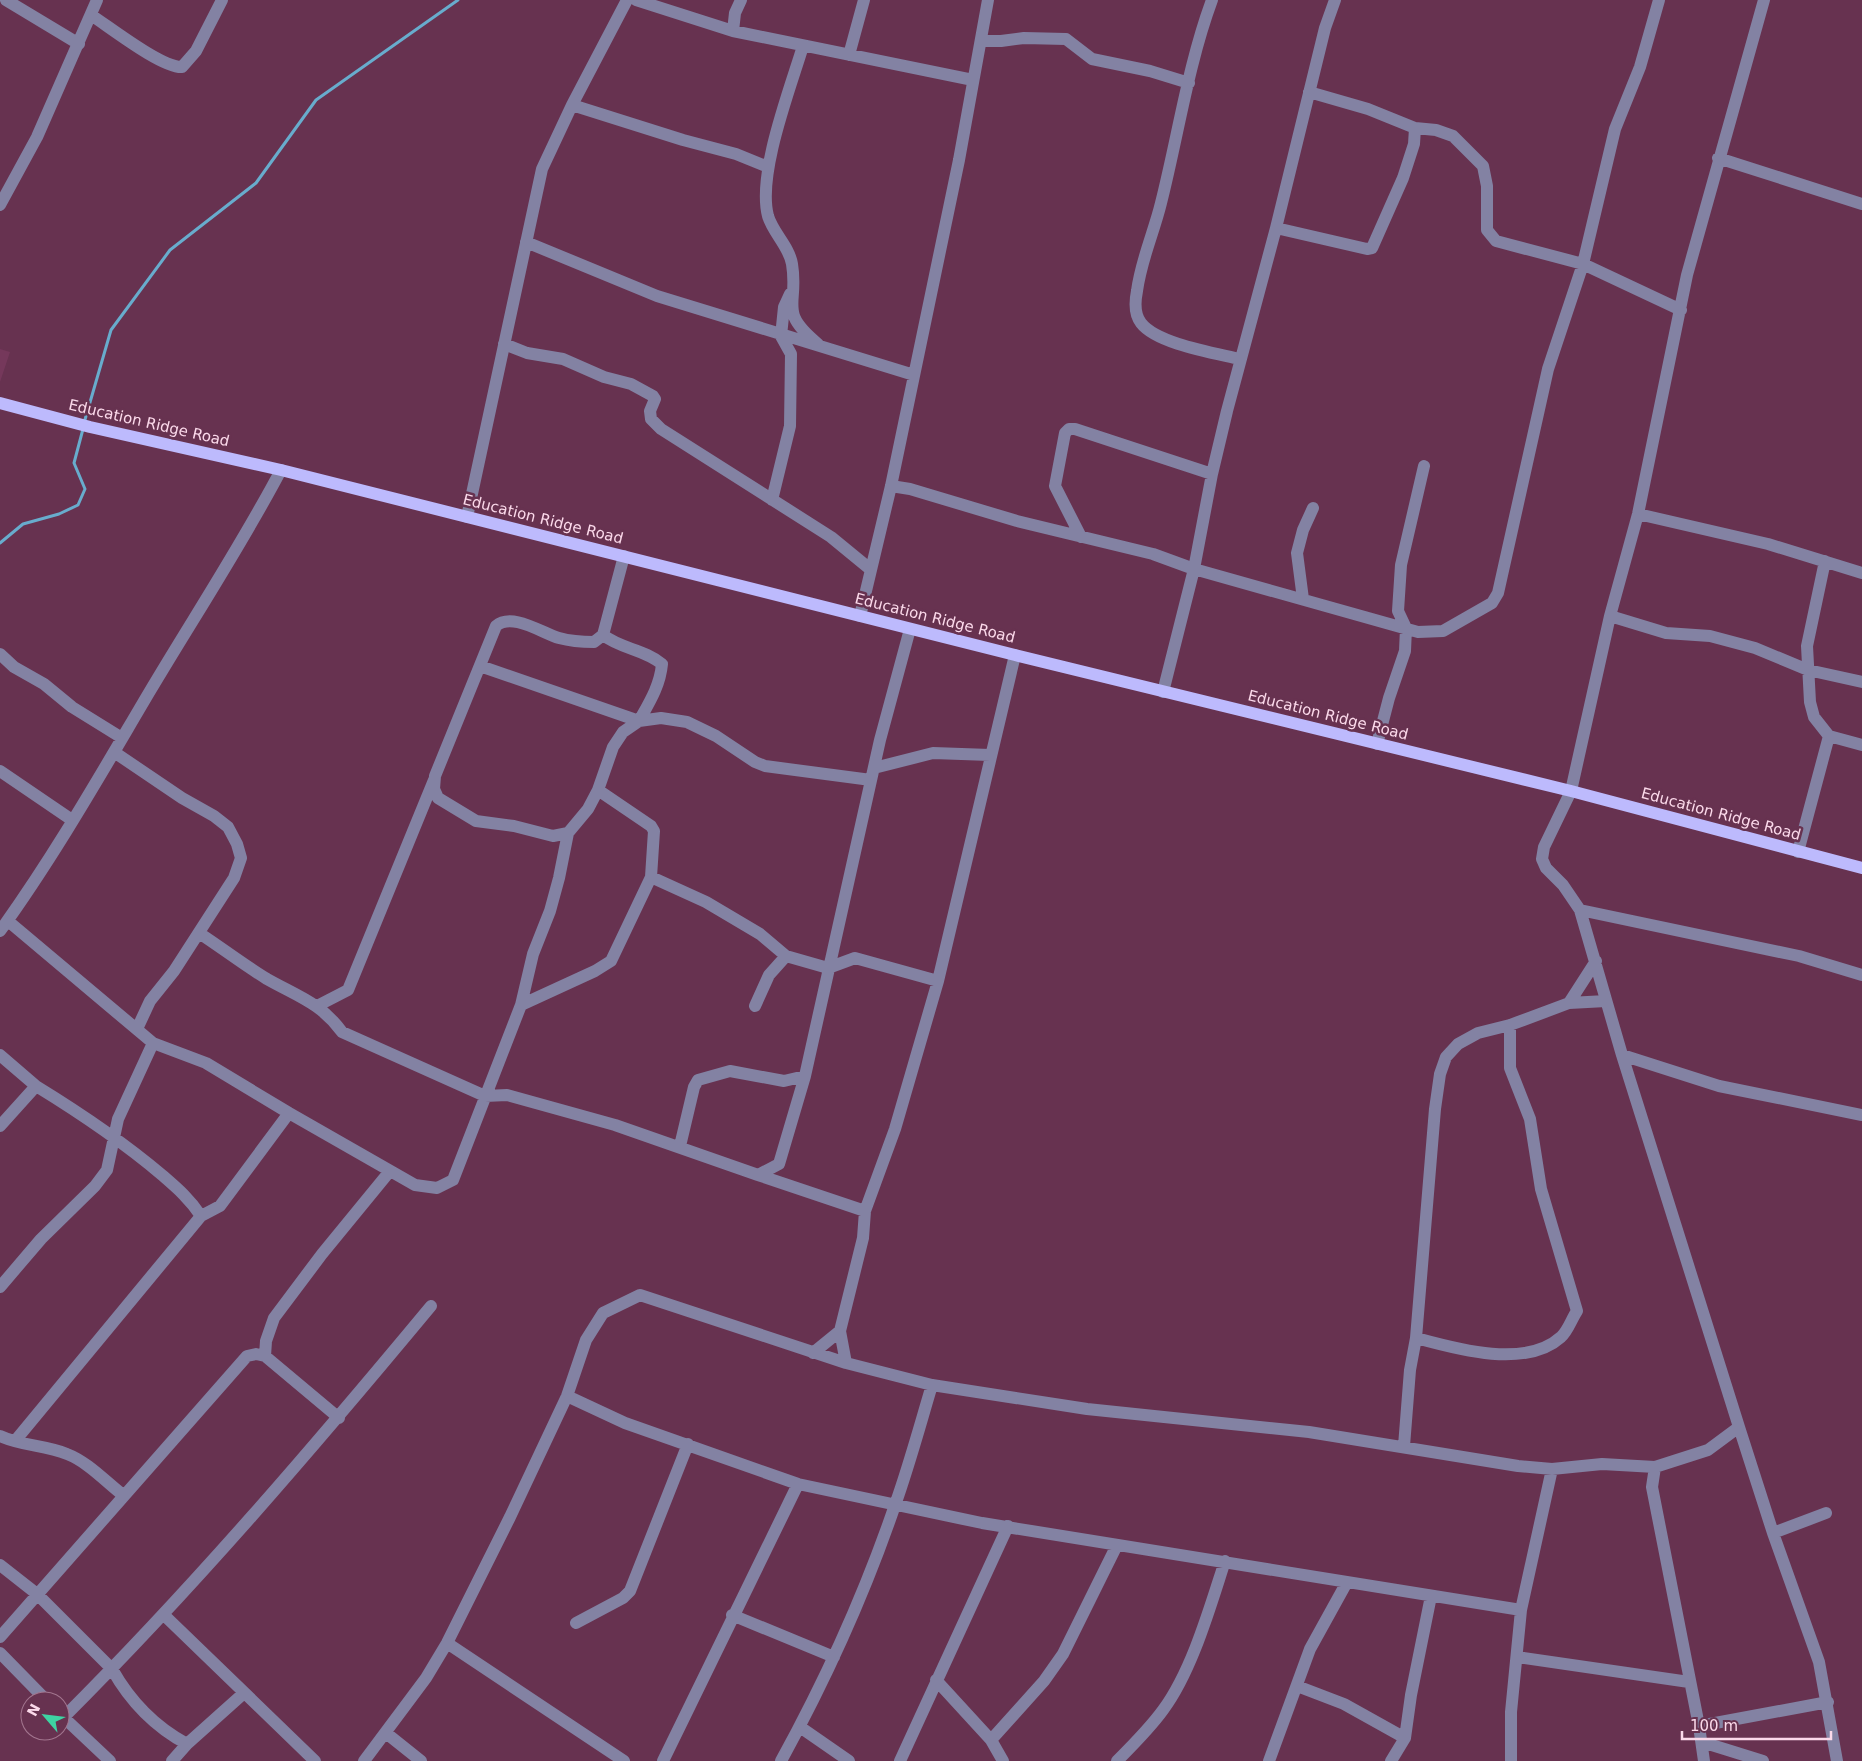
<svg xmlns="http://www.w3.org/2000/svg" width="1862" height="1761" font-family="'DejaVu Sans',sans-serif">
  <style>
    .built { fill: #75385b }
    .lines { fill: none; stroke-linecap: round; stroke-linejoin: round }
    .stream { stroke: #68accd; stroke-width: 3 }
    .minor { stroke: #8382a3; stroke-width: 12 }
    .major { stroke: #bdbafd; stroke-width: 12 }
    .labels { text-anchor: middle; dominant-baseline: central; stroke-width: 5; stroke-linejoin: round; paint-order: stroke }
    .street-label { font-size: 15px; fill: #fbd9ea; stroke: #673250 }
  </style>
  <rect width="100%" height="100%" fill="#673250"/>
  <path class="built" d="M0 349 10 352 0 382Z"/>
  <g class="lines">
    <path class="stream" d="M84 423 111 330 170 250 256 183 316 100 458 0
      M0 543 23 524 59 514 78 505 85 489 74 463 83 429"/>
    <path class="minor" d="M6 0 79 44
      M636 0 733 31 973 80
      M1212 0C1188 65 1178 136 1161 203 1154 232 1141 260 1137 291 1135 301 1134 314 1141 323 1157 344 1215 353 1240 359
      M1764 0 1687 275 1638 514 1610 616 1571 791 1544 847 1542 859 1546 868 1563 885 1580 910 1622 1055 1739 1427 1773 1533 1819 1662 1837 1761
      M91 15C111 28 162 68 182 67L196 51 222 0
      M733 31 735 13 741 0
      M981 41H1001L1024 38 1066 39 1092 59 1150 71 1189 83
      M803 46C790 89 757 174 768 216 773 233 789 246 792 264 799 306 777 310 818 344
      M849 55 864 0
      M1309 92 1368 109 1415 128 1436 130 1453 136 1483 166 1487 186V230L1496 241 1583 264 1681 310
      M572 105 683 140 736 154 768 167
      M1718 158 1862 204
      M0 205 37 137 97 0
      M1276 228 1367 249 1372 248 1403 178 1414 144 1415 128
      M526 242 657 296 914 375
      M504 344 527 353 563 359 604 377 631 384 653 396 655 399 650 411 651 419 661 429 831 537 870 569
      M891 486 910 489 1017 521 1153 554 1194 569 1418 632 1443 631 1492 603 1498 593 1548 369 1583 264 1615 129 1640 67 1659 0
      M772 500 790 426 791 354 781 336 784 307 790 294
      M1638 514 1768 544 1862 573
      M467 517 542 169 572 105 627 0
      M1081 537 1055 486 1065 433 1069 429H1075L1212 474
      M1825 561 1807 646 1810 702 1814 717 1829 736 1862 745
      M1303 599 1297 553 1303 530 1313 508
      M860 616 891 486 959 160 988 0
      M1610 616 1666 633 1710 636 1755 648 1808 670 1862 682
      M603 635C621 649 644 649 662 664 660 686 649 703 639 721
      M0 654 14 667 44 684 72 707 122 738
      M480 666 639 721
      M1163 692 1194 569 1212 474 1227 411 1276 228 1325 28 1335 0
      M1377 744 1389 698 1405 651 1406 628 1398 611 1401 565 1424 466
      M114 752 182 798 214 816 228 827 237 844 241 858 234 878 174 971 150 1001 137 1029
      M874 768 933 753 990 755
      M0 771 72 820
      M568 833 553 836 514 826 476 821 438 798 434 789 435 776 496 626C512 612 542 633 559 638 570 641 582 642 594 642L603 635 624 556
      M1798 852 1829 736
      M651 877 706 902 760 934 786 956 828 968 855 958 938 981
      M1580 910 1799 956 1862 975
      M8 921 153 1043 206 1063 289 1113 415 1185 437 1188 453 1180 521 1005 533 954 550 911 559 878 568 833 588 809 598 790 613 747 623 732 639 721 661 718 687 722 716 736 755 762 765 766 871 780
      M0 931C55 855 102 772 150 691 194 617 241 546 281 470
      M199 933C222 948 244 965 267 979 297 996 321 1003 342 1032L485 1096 507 1095 615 1125 758 1175
      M1569 1003 1596 961
      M521 1005 595 971 611 961 651 877 654 831 651 826 598 790
      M317 1006 348 990 434 780
      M755 1006 769 975 786 956
      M0 1055 36 1086 0 1126
      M1622 1055 1719 1086 1862 1115
      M36 1086C80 1113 122 1141 162 1175 177 1188 190 1199 201 1216
      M680 1146 694 1087 698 1080 730 1071 784 1081 805 1076
      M865 1211 758 1175 779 1164 805 1076 880 740 910 629
      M0 1287 41 1239 95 1186 107 1170 118 1119 153 1043
      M1416 1338C1456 1349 1526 1369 1561 1337 1568 1331 1572 1318 1577 1311L1541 1189 1530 1119 1510 1068V1025
      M813 1353 840 1331
      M265 1356 266 1341 274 1318 322 1254 390 1171
      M846 1363 840 1331 863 1238 865 1211 895 1129 938 981 1015 655
      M567 1396 625 1423 798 1484 982 1523 1521 1610
      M0 1436C21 1446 45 1445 67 1454 88 1462 106 1482 123 1495
      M15 1441 201 1216 220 1206 289 1113
      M1404 1446 1410 1370 1416 1338 1435 1109 1440 1074 1446 1057 1458 1044 1478 1033 1510 1025 1569 1003 1606 1001
      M1655 1467 1652 1487 1699 1726 1704 1761
      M1773 1533 1826 1513
      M0 1565 37 1594 112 1669C130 1701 155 1727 187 1744
      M164 1615 315 1761
      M732 1615 834 1657
      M576 1623 623 1598 630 1591 688 1444
      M0 1637 247 1356 256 1354 265 1356 339 1418
      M447 1643 624 1761
      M0 1653 47 1701
      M1517 1657 1689 1682
      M936 1680 991 1740 1003 1761
      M1297 1686 1344 1704 1405 1738
      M60 1714 110 1761
      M64 1717C194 1587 313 1448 431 1306
      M1699 1726 1828 1702
      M800 1727 849 1761
      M386 1733 421 1761
      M991 1740 1044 1681 1063 1654 1117 1545
      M1702 1742 1763 1761
      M172 1761 187 1744 244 1693
      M364 1761 426 1678 447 1643 510 1517 567 1396 586 1340 603 1313 640 1295 846 1363 932 1385 1087 1409 1309 1432 1518 1466 1552 1469 1602 1464 1655 1467 1708 1450 1739 1427
      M663 1761 798 1484
      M781 1761C826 1679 865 1593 895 1505 909 1466 920 1425 932 1385
      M900 1761 1008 1526
      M1117 1761C1133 1745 1150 1728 1163 1710 1192 1671 1210 1607 1225 1561
      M1269 1761 1310 1649 1347 1582
      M1391 1761 1405 1738 1411 1695 1431 1596
      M1511 1761V1712L1521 1610 1552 1469"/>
    <path class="major" d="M0 403 90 427 281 470 1015 655 1571 791 1862 868"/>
  </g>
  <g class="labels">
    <g class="street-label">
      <text transform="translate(149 423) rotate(13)">Education Ridge Road</text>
      <text transform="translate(543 519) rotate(14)">Education Ridge Road</text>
      <text transform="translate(935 618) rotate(14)">Education Ridge Road</text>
      <text transform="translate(1328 715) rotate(14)">Education Ridge Road</text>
      <text transform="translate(1721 814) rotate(15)">Education Ridge Road</text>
    </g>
  </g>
  <g transform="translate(45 1716) rotate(298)"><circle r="24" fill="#673250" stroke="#a2758e"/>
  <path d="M0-4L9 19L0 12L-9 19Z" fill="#3ed4a3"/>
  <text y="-8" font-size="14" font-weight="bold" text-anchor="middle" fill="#fbd9ea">N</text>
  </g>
  <path d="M1682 1731v8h149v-8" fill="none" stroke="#fbd9ea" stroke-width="2.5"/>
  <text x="1690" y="1731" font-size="15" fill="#fbd9ea" stroke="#673250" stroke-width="4" paint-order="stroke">100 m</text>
</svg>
